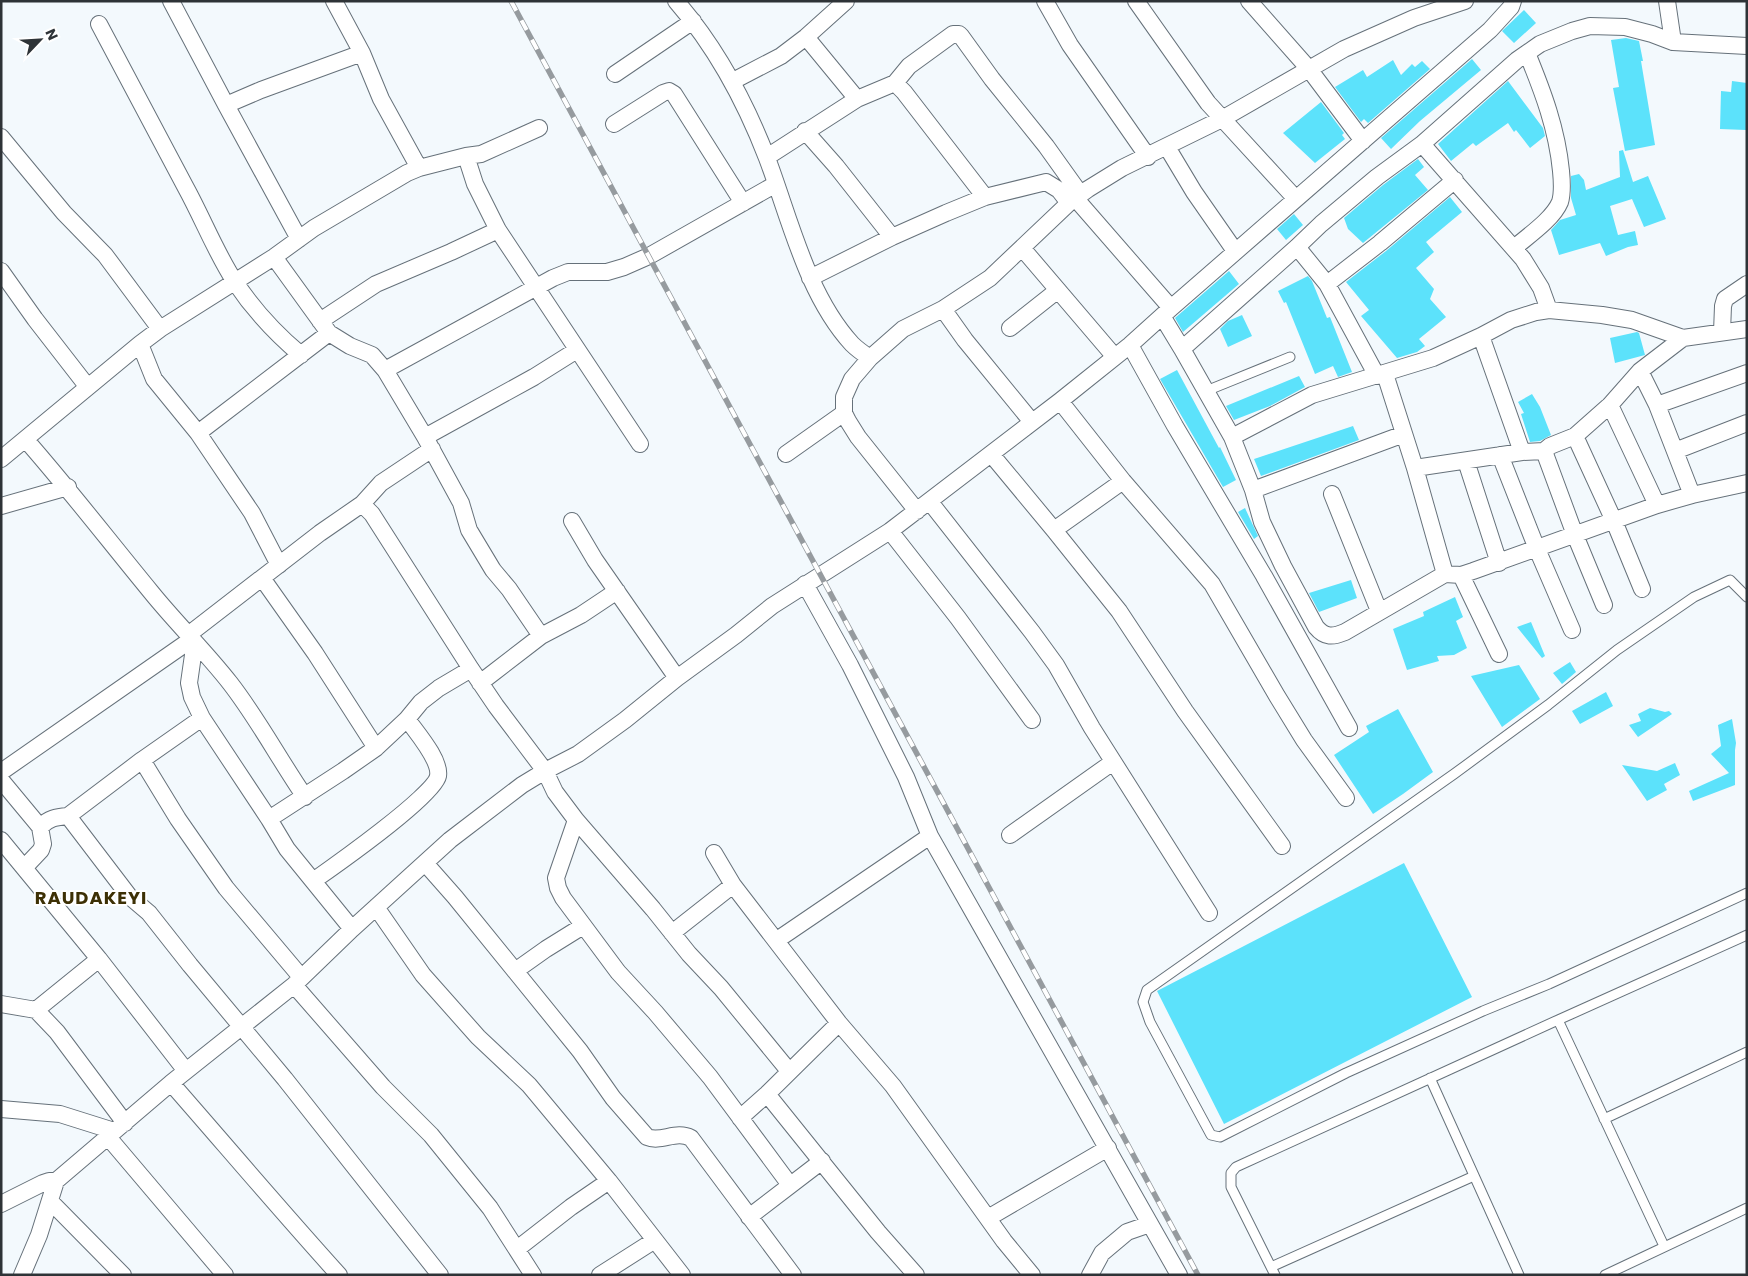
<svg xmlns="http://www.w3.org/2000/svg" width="1748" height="1276" font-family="Poppins,sans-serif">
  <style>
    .building { fill: #5ce2fb }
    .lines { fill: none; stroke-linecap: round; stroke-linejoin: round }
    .lane-casing { stroke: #66717a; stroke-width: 11 }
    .street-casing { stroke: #66717a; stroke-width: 18 }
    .lane { stroke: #fff; stroke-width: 9 }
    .street { stroke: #fff; stroke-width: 16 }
    .rail-casing { stroke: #969b9f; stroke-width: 5.5 }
    .rail { stroke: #fff; stroke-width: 4; stroke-dasharray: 11; stroke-linecap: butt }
    .labels { text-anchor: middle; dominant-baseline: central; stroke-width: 4; stroke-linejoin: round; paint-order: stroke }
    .district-label { font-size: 18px; font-weight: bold; letter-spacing: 1px; fill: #3d3005; stroke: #fff }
  </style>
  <rect width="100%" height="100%" fill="#f3f9fd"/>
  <path class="building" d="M1524 10 1536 23 1514 43 1502 31Z
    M1626 38 1639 41 1643 61H1641L1655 145 1625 151 1613 88 1619 87 1611 40Z
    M1472 59 1481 70 1420 121 1391 149 1381 138Z
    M1393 60 1401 75 1412 64 1415 67 1422 61 1430 69 1368 123 1364 119 1361 122 1335 87 1363 70 1367 77Z
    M1508 81 1543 128 1545 136 1530 148 1516 130 1514 132 1508 123 1476 146 1473 143 1451 161 1438 144Z
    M1732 81 1747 83 1746 130 1720 129 1721 91 1731 92Z
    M1321 102 1344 133 1342 135 1345 139 1315 163 1283 133Z
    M1623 150 1633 182 1648 176 1666 219 1644 227 1632 199 1610 206 1618 235 1635 231 1638 245 1628 247 1606 256 1600 243 1559 255 1551 230 1560 220 1576 215 1571 198V176L1579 174 1584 180 1586 190 1620 177 1619 151Z
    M1418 159 1424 167 1415 175 1428 190 1363 243 1348 229 1344 218 1383 185Z
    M1450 197 1462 212 1426 242 1434 252 1416 268 1434 289 1430 299 1446 317 1419 339 1425 346 1417 352 1397 358 1361 316 1369 310 1346 282 1386 251Z
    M1294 214 1303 225 1286 240 1277 229Z
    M1229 271 1239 284 1183 332 1175 318Z
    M1308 276 1312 281 1327 318 1330 317 1352 372 1338 377 1333 366 1315 374 1286 302 1284 303 1278 291Z
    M1242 315 1252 336 1228 347 1220 329 1228 321Z
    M1637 332 1639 333 1645 355 1615 363 1610 338Z
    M1177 370 1219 448 1220 447 1236 480 1223 487 1160 379Z
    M1299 376 1305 387 1270 406 1234 420 1226 406Z
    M1532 394 1540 407 1551 435 1540 441 1530 442 1521 414 1524 413 1518 402Z
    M1353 426 1359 440 1261 476 1254 459Z
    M1245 508 1258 536 1254 539 1238 512Z
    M1351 580 1357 598 1319 612 1309 593Z
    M1455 597 1463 617 1456 621 1467 648 1454 655 1437 656 1439 661 1407 670 1393 629 1424 616 1423 612Z
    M1531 622 1545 656 1542 658 1517 627Z
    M1570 662 1576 672 1562 684 1553 673Z
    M1519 665 1540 699 1502 727 1471 676Z
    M1606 692 1613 706 1580 724 1572 711Z
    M1650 708 1665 712 1669 711 1672 714 1638 737 1629 725 1641 721 1638 714Z
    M1398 709 1433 772 1403 794 1373 814 1334 755 1369 732 1366 726Z
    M1732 719 1736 743 1735 750V785L1693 801 1689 791 1729 773 1711 754 1721 746 1718 725Z
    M1675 763 1680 775 1664 784 1667 790 1647 801 1622 765 1657 771Z
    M1404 863 1472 997 1224 1124 1157 991Z"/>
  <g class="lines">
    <g class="lane-casing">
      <path id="lane" d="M1206 391 1290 357
        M1747 597 1730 580 1694 597 1617 650 1548 705 1454 774 1147 990 1143 1002 1150 1022 1211 1135 1220 1137 1346 1073 1483 1011 1549 984 1747 893
        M1558 1020 1664 1246
        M1430 1078 1519 1275
        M1604 1119 1747 1052
        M1271 1267 1474 1176
        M1275 1275 1231 1187V1173L1236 1167 1558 1020 1747 935
        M1605 1275 1747 1208"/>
    </g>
    <g class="street-casing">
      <path id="street" d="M171 1 226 105 299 239
        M334 1 362 53 381 99 419 168
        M676 1C716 47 745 101 767 158 790 219 807 295 852 344 857 349 864 354 870 358
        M1045 1 1070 45 1148 157
        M1136 1 1208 103 1296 199
        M1249 1 1309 69 1363 141
        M1667 1 1673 42
        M99 24C128 79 157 133 186 188 203 219 216 253 235 282 253 309 276 334 301 355
        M806 37 857 99
        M615 74 693 21
        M733 81 781 56 806 37 846 1
        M895 83 904 92 985 197
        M226 105 261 90 362 53
        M614 124 663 93 669 91 674 94 743 203
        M805 131 836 166 892 237
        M1 137 64 213 105 255 160 329
        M1422 144 1523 259 1541 288 1549 310
        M1167 147 1194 192 1235 251
        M466 156 475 184 498 230 640 444
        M767 157 857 99 895 83 909 66 953 34H959L961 36 992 79 1046 146 1081 195
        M1076 199 1171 308
        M1297 247 1327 284 1377 376
        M1022 248 1115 357
        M1514 248C1528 236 1553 219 1560 202 1563 192 1562 181 1561 171 1557 129 1543 92 1527 53
        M274 257 329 333 350 346 372 355 385 370 425 437 461 503 469 530 493 570 509 589 541 636
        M1 271 35 319 87 386
        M810 278 892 237 946 213 985 197 1046 182 1059 190 1069 203
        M1327 284 1380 243 1455 180
        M943 309 965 340 1032 422
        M1162 316 1182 349 1232 437 1253 490 1262 522 1283 566 1316 627C1325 638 1333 637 1345 632L1445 574 1461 575 1473 571 1657 505 1692 495 1747 483
        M320 321 376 284 451 252 498 230
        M1010 328 1058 290
        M1722 332 1723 306 1725 299 1747 284
        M1481 336 1522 452
        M140 344 154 379 198 433 252 513 279 565
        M1130 345 1175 426 1264 576 1349 728
        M1182 349 1297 247 1321 224 1377 177 1422 144 1517 60 1540 44 1572 31 1590 26 1625 27 1652 34 1673 42 1747 46
        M385 370 553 278 568 272H607L624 267 649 256 776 184
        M1640 371 1657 405 1692 495
        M1385 374 1415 468 1445 574
        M1060 401 1123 481 1212 584 1277 696 1304 740 1346 798
        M1610 405 1657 505
        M1657 405 1747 373
        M198 433 329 333
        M1575 436 1614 521 1642 589
        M425 437 534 377 577 350
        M1232 437 1312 395 1433 358 1481 336 1511 320 1536 312 1549 310 1602 315 1632 320 1683 338 1747 329
        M26 440C69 489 109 541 151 592 176 623 205 651 230 683 258 719 279 759 305 797
        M1544 451 1575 535 1604 605
        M1675 451 1747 423
        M786 454 844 413
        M991 454 1054 530 1119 611 1185 711 1282 846
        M1500 455 1537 549 1572 630
        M1 459 140 344 160 329 274 257 314 228 407 173 419 168 466 156 481 154 539 128
        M1466 461 1499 563
        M1415 468 1522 452 1544 451 1550 446 1575 436 1610 405 1640 371 1683 338
        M1253 490 1404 434
        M1332 494 1379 611
        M930 502 1032 632 1056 665 1092 728 1209 913
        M362 504 372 514 471 669 496 706 545 771 555 792 576 820 653 909 689 954 721 988 789 1071
        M1 506 68 487
        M917 511 858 437 848 421 844 413V397L852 379 870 358 903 329 943 309 990 278 1069 203 1088 189 1122 168 1222 119 1344 49 1414 18 1465 1
        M572 521 595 560 677 678
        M1054 530 1123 481
        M890 531 958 618 1032 720
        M1461 575 1499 654
        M262 578 315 653 376 748
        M805 584 850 665 906 777 930 836 1179 1275
        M188 635 320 533 362 504 381 483 432 449
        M197 646 193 655 189 683 192 697 202 718 269 819 287 849 352 929
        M480 683 541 636 581 615 617 591
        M142 760 178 819 226 888 301 977
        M1 772 192 639
        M1 780 40 827 43 844 41 850 24 868
        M68 816 129 896 149 913 190 965 285 1079 440 1275
        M269 819 343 771 376 748 407 719 421 702 439 688 471 669
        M576 820 556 878 558 888 563 898 618 972 655 1012 710 1077 790 1185
        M40 827C49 818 56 817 68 816L142 760 202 718
        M1010 835 1113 762
        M1 840 99 959 186 1071
        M714 853 733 885 839 1023 893 1086 1004 1241 1032 1275
        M425 863 455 897 580 1051 613 1098 647 1137C661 1143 676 1130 691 1138L793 1275
        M313 881C333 867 435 795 438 776 441 760 416 732 407 719
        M376 907 423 975 478 1037 529 1085 609 1181 682 1275
        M672 933 733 885
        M777 940 930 836
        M515 971 546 949 583 926
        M294 985 383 1087 431 1135 490 1208 533 1275
        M1 1004 36 1010 57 1032 125 1123
        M36 1010 99 959
        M171 1083C227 1147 282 1212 339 1275
        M767 1094 878 1232 916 1275
        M1 1109 60 1114 114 1131
        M740 1118 767 1094 839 1023
        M108 1137 225 1275
        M51 1202 123 1275
        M1 1204 43 1183 49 1181H56
        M749 1217 822 1161
        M988 1218 1108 1148
        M517 1249 571 1207 609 1181
        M22 1275 39 1235 56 1181 171 1083 294 985 352 929 450 840 522 785 545 771 578 754 625 720 677 678 736 635 772 606 890 531 1060 401 1130 345 1171 308 1490 30 1511 7 1513 1
        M600 1275 655 1240
        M1090 1275 1102 1253 1127 1232 1150 1224"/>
    </g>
    <use href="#lane" class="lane"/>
    <use href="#street" class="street"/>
    <g class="rail-casing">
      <path id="rail" d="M511 1 1198 1275"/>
    </g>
    <use href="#rail" class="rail"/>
  </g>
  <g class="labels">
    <g class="district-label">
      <text x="91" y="897">RAUDAKEYI</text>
    </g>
  </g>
  <rect width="1748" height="1276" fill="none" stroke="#2e3337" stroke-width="5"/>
  <g transform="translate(40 40) rotate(65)" stroke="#ffffff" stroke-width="4" paint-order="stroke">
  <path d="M0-4L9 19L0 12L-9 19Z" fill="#2e3337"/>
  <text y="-8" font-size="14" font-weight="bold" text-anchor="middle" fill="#2e3337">N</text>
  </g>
</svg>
